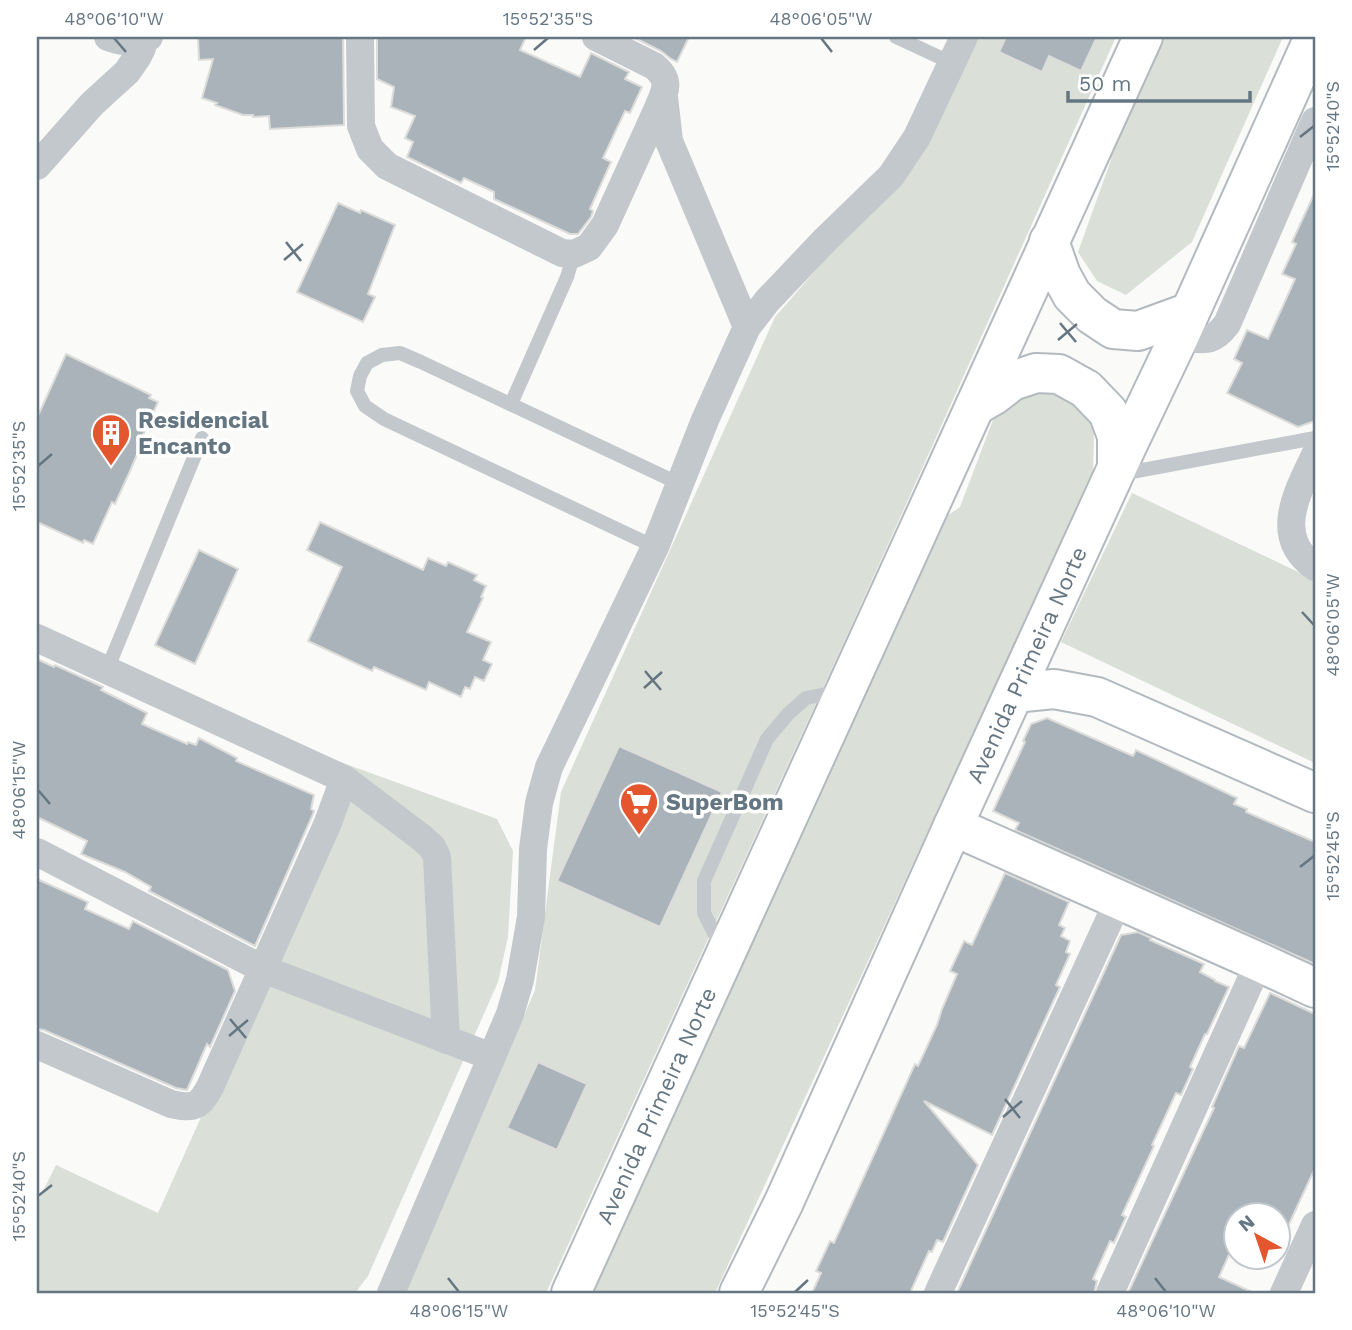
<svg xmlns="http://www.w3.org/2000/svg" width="1352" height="1330" font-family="'Work Sans',sans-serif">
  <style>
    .green { fill: #dadfd7 }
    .building { fill: #aab3b9; stroke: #dcdcda; stroke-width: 2 }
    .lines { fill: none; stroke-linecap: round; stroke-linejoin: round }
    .secondary-casing { stroke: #b3babf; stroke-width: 42 }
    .lane { stroke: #c3c8cc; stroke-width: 14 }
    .street { stroke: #c3c8cc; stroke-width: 28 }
    .secondary { stroke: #fff; stroke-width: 38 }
    .ticks { fill: none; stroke: #657683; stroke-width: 2.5 }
    .labels { text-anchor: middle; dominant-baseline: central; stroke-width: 7; stroke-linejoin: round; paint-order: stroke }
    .poi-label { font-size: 23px; font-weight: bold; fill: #657683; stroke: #fff; text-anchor: start }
    .street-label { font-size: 23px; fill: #657683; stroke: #fff }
    .neatline { fill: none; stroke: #657683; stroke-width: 2.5 }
    .ticks-label { font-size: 18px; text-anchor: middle; fill: #657683 }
  </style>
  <rect width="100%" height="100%" fill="#fafaf8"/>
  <path class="green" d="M974 37H1116L845 640 546 1293H404L535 990 561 792 775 317 911 161Z
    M1156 37H1283L1192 242 1126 295 1097 281 1078 252 1111 160 1107 143Z
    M1059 387 1076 397 1094 431 1093 473 715 1293H586L931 527 960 507 996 412 1020 393Z
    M1132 493 1315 580V763L1061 642Z
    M321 755 497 819 513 851 508 937 498 982 368 1276 355 1293H37V1203L56 1165 158 1213 345 797Z"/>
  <path class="building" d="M198 37H343L344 125 270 129 269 116 253 117V115H243L215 105 217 103 202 98 213 59 199 60Z
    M377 37H526L520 50 580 77 591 53 629 72 625 79 642 87 630 113 625 111 603 158 611 162 590 209 593 211 591 217 578 234H570L494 199V192L464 178 461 183 407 157 413 142 405 138 415 116 391 107 394 87 377 79Z
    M633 37H689L677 62 671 59 661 51Z
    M1006 37H1097L1081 71 1049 56 1042 72 999 52Z
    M1315 192V421L1298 427 1227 393 1242 363 1234 359 1247 330 1268 339 1295 279 1282 274 1296 244 1292 242Z
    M338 203 360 213 361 210 395 225 368 294 375 297 363 322 297 292Z
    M66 354 151 395 149 398 158 402 139 444 141 445 130 471 115 504 112 502 93 544 84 540 83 543 37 522V418Z
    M320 522 423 570 428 558 446 566 448 562 477 575 474 580 486 586 481 597 483 598 467 632 491 642 483 660 492 664 484 681 475 677 470 689 465 687 461 697 429 682 426 690 374 667 372 671 308 641 342 567 307 550Z
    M199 550 238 569 195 664 155 645Z
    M37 659 54 667 55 665 92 682 103 687 101 690 147 713 142 724 187 744 188 742 196 745 199 738 237 758 236 761 314 795 311 809 314 811 313 814 255 946 149 891 151 887 125 872 81 854 87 841 37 817Z
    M1047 718 1133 756 1136 750 1237 798 1234 804 1247 809 1246 812 1315 842V964L1015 830 1019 823 993 811 1025 742 1023 741 1031 724Z
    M619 746 722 792 660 927 557 881Z
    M1005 873 1069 902 1059 925 1065 928 1061 936 1070 941 1066 952 1070 954 1056 985 1060 987 992 1135 924 1101 978 1165 943 1242 937 1240 932 1252 929 1251 910 1293H812L821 1273 816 1271 830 1241 834 1243 915 1064 918 1066 937 1025 942 1009 957 974 950 971 964 941 972 945Z
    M37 879 88 902 85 909 129 929 133 921 228 970 235 991 210 1047 207 1044 187 1090 176 1088 44 1030 37 1029Z
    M1138 932 1151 938 1150 940 1204 964 1200 972 1215 980V981L1229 987 1207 1034H1205L1190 1067 1193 1069 1181 1095 1176 1093 1152 1145 1154 1146 1122 1215 1126 1217 1114 1243 1110 1241 1093 1279 1097 1281 1094 1293H957L1121 935Z
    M1270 993 1315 1014V1168L1278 1248V1214H1236V1239L1219 1277 1254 1293H1128L1214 1108 1212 1107 1239 1046 1244 1048Z
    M538 1062 587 1084 557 1150 507 1128Z"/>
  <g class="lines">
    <g class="secondary-casing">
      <g id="secondary">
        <path d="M1049 241 1061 275 1072 295 1092 315 1113 329 1138 331 1190 312"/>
        <path d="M975 406 994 395 1012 381 1036 373 1059 374 1086 389 1108 412 1117 436V467"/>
        <path d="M1014 693 1054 689 1097 697 1315 793"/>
        <path d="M953 826 1259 962 1315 988"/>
        <path id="s1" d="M571 1293 1143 37"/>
        <path id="s2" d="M739 1293 784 1202 953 826 1127 446 1179 337 1314 37"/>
      </g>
    </g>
    <path class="lane" d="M896 37 952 63
      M511 404 567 277 574 254
      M1121 474 1315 438
      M655 547 384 419 365 406 357 391 360 376 367 363 382 355 400 353 421 362 680 484
      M107 670 202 438
      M722 948 704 913V881L767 739 788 714 806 698 841 691"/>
    <path class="street" d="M108 37C122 42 136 44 149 37
      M360 37 361 126 370 149 387 166 562 253 574 254 589 247 605 225 658 108C666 90 671 80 654 66L596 37
      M664 97 669 141 747 327
      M37 166 92 104 127 72 138 56 142 48 141 41
      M1179 337C1203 339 1211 345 1227 324L1315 121
      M1315 455C1297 493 1272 537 1315 567
      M37 638 344 779 327 825 210 1087C199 1107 194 1109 171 1104L37 1045
      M344 779 422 838 432 847 437 857 446 1040
      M37 852 263 969 492 1057
      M391 1293 510 1014 520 980 531 917 533 849 539 803 549 767 655 547 705 420 747 327 767 301 826 239 891 176 917 137 964 37
      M938 1293 1119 899
      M1110 1293 1259 962
      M1284 1293 1315 1225"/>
    <use href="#secondary" class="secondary"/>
  </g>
  <path class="ticks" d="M114 38 126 52M821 38 832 52M534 50 548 38M1300 137 1314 126M286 242 301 261M284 260 303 244M1060 323 1076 342M1058 340 1077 324M38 466 52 454M1302 612 1314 625M645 671 661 690M644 688 662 672M38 790 50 804M1300 867 1314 856M230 1019 246 1038M229 1036 248 1020M1005 1099 1020 1118M1003 1117 1022 1101M38 1196 52 1185M448 1278 459 1292M1155 1278 1166 1292M795 1292 808 1280"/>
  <defs>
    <g id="building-pin" transform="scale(2.0125)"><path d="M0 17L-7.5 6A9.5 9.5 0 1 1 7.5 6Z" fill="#e4572e" stroke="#fff"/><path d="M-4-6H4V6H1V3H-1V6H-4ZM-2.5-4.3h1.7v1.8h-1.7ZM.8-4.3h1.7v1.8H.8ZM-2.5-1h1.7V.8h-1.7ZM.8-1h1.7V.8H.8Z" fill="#fff"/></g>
    <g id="supermarket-pin" transform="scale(2.0125)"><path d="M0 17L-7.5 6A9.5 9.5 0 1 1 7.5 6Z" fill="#e4572e" stroke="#fff"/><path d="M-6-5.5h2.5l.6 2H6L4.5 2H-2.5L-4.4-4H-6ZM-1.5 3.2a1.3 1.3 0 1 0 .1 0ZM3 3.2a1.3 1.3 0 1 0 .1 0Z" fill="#fff"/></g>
  </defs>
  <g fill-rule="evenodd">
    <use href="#building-pin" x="111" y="433"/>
    <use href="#supermarket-pin" x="639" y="802"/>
  </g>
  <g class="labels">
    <g class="poi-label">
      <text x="138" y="420">Residencial<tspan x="138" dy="26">Encanto</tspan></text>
      <text x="666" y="802">SuperBom</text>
    </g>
    <g class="street-label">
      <text stroke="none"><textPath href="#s2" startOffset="691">Avenida Primeira Norte</textPath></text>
      <text stroke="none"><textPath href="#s1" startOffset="206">Avenida Primeira Norte</textPath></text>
    </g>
  </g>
  <rect width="1352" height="1330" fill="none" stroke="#ffffff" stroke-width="77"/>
  <g transform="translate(1257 1236) rotate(320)"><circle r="33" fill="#ffffff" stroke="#c1c8cd" stroke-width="2"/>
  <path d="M0-5L12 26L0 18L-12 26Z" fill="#e4572e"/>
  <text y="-10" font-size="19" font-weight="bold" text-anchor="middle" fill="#657683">N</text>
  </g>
  <path d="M1068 91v10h182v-10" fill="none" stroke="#657683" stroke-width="3.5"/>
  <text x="1079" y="91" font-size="21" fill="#657683" stroke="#ffffff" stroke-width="5" paint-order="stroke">50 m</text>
  <rect x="38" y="38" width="1276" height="1254" class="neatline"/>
  <g class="ticks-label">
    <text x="114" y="25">48°06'10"W</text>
    <text x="548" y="25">15°52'35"S</text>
    <text x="821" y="25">48°06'05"W</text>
    <text transform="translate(1333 126) rotate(-90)" y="6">15°52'40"S</text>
    <text transform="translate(19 466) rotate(-90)" y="6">15°52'35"S</text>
    <text transform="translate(1333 625) rotate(-90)" y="6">48°06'05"W</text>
    <text transform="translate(19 790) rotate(-90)" y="6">48°06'15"W</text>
    <text transform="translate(1333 856) rotate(-90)" y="6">15°52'45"S</text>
    <text transform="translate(19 1196) rotate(-90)" y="6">15°52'40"S</text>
    <text x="459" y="1317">48°06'15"W</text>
    <text x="795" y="1317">15°52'45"S</text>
    <text x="1166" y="1317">48°06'10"W</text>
  </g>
</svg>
